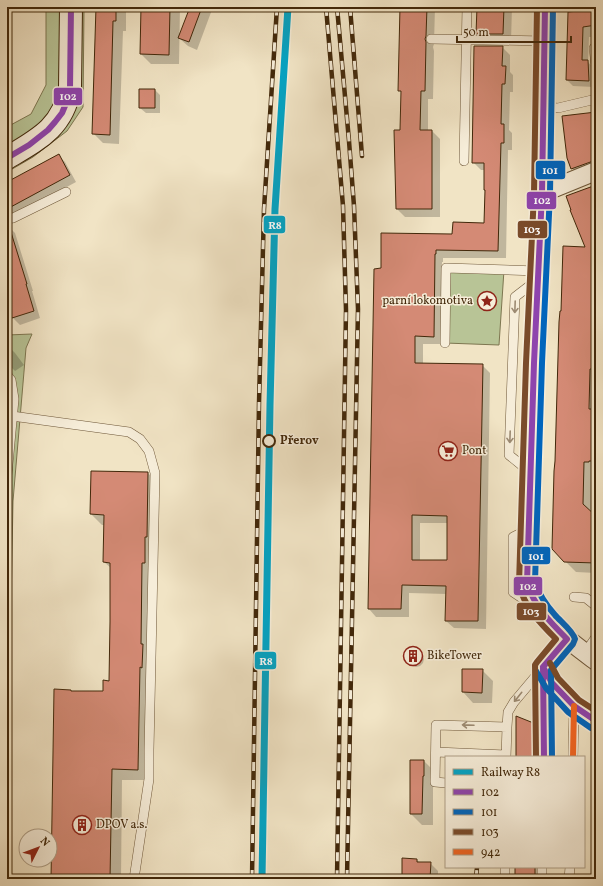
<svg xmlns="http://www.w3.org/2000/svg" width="603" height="886" font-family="Vollkorn,serif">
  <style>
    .green { fill: #b8c496; stroke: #7d7650 }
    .shadow { fill: #0003; fill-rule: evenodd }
    .building { fill: #d48a75; stroke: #42280a; fill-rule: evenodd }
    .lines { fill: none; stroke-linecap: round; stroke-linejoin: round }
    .lane-casing { stroke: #6e5739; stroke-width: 10 }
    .street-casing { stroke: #6e5739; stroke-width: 20 }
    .secondary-casing { stroke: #42280a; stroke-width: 24 }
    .lane { stroke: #f6edd9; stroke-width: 9 }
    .street { stroke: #f6edd9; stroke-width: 18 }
    .secondary { stroke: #f6edd9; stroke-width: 22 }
    .rail-casing { stroke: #42280a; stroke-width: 4.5 }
    .rail { stroke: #f6edd9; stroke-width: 3; stroke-dasharray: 9; stroke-linecap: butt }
    .bus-1-casing { stroke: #f6edd9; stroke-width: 9 }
    .bus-2-casing { stroke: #f6edd9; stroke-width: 9 }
    .bus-3-casing { stroke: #f6edd9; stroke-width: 9 }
    .bus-4-casing { stroke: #f6edd9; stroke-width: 9 }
    .bus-1 { stroke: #8e44ad; stroke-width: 6 }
    .bus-2 { stroke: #0065bd; stroke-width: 6 }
    .bus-3 { stroke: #7a4b2a; stroke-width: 6 }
    .bus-4 { stroke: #f26522; stroke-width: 6 }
    .rail-1-casing { stroke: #f6edd9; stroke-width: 10 }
    .rail-1 { stroke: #03a3c4; stroke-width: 7 }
    .oneway { stroke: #9c8a72 }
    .stop-dot { fill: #f6edd9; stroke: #42280a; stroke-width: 2 }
    .labels { text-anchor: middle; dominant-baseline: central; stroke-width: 3; stroke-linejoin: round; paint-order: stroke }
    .poi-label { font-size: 12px; fill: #42280a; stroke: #f6edd9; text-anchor: start }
    .stop-label { font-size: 12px; font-weight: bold; fill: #42280a; stroke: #f6edd9; text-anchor: start }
    .line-badge { stroke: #f6edd9; stroke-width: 1.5 }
    .badge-label { font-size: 11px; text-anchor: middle; font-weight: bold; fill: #fff }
  </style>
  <rect width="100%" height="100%" fill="#f1e4c5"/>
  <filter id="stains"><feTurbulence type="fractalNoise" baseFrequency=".005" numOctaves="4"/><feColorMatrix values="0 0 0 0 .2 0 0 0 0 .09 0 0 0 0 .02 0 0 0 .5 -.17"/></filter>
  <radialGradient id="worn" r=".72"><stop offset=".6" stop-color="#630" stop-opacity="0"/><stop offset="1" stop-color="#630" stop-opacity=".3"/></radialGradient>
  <path class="green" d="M46 7H84L83 107 67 131 33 157 7 172V127L31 114 46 85Z
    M446 268 504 270 499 345 445 343Z
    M32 334 26 348 13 501 7 819V335Z"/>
  <path class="shadow" d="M97 7H126V31H123L119 144 103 143 93 133Z
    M142 7H180L179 64H151L141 54Z
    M191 7H213L197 50 188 46 179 38Z
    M401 7H435L434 44 433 47 434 51 433 99H428V131H432L440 139V217H405L397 209 401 131 402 93 399 90Z
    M478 7H512L511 42H486L478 33Z
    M579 7H596V37H589L588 62 593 68 594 87 573 86 567 80 579 12Z
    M502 47 510 55V72L513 75V92H510L509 130 512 133V150H508L506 258H443V262H442L441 344H423V364L482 365 490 373 486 629 454 628 446 621 447 594 409 593V617H376L369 609 382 269 453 235 485 224 486 190 485 170H481L473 162ZM420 523H448V561H420Z
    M155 90 160 95V113H146L140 108Z
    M596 107V164L575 172 572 168 592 114 591 108Z
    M58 155 65 162 76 182 10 218 11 221 8 224V226L15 233 33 291H32L40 318 20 325 13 318 7 301V183Z
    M596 186V240L572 210Z
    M596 248V573L576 572 553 549Z
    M7 345 15 353 24 365 15 371 7 363Z
    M148 473 158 483 149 780H122L121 879H52L71 692H104L110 682 111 568 104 562 105 525H102L91 514Z
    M413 648 417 649 423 655 424 659 423 663 420 666 416 667 412 666 406 660 405 656 406 652 409 649Z
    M482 670 493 681 492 703H473L463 692Z
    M535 725 546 736V757H517Z
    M411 761H424L435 772V787H433V825H422L411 814Z
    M417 860 420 863H430L438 871V879H403Z
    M516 867H545V879H516Z"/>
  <path class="building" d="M96 7H116V21H113L110 135 92 134Z
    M141 7H170L169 55 140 54Z
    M190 7H202L189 42 178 38Z
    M400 7H427L426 36 425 39 426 42 425 91H421L420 130H432V209H396L394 130H400L401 91H398Z
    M477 7H504L503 34H476Z
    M578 7H596V25L583 27 582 60H588L589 81 566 80 568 12 578 11Z
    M474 46H503L502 66H506L505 84H502L501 124H504V143H501L498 251 436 250V254H435L434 337 415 336V363L483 364 478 621H445L446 586 402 585 401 609H368L374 269 381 268V233L452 234 453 222 484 223 485 190H484V163H472ZM412 515 447 516V560H412Z
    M139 89H155V108H139Z
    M596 112V160L571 169 567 158 562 116Z
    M59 154 70 175 7 209V182Z
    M596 185V219L592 221 596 230V369H590L589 409H596V461H589V462H584L583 504 596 516V563L564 562 552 549 554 471 555 461 559 322 560 311H561L563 246 585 247 570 210H571L566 196Z
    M7 229H10L27 284H26L34 311 12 318 7 302Z
    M91 471 148 472 147 537H145V563H142L141 644H143L142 668 140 667 138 770 112 769 110 879H51L54 689 71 690V691H103V680L109 681 110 622V563L103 562 104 515 90 514Z
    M404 656a9 9 0 1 1 18 0a9 9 0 1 1-18 0Z
    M462 669H483L482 693 462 692Z
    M516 716 536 724 535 757H516Z
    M410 760H424V776H423L422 814H410Z
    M402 858 417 859V862H431L430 879H402Z
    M515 867H535V879H515Z"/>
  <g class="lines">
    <g class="lane-casing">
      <path id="lane" d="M431 39 545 41
        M594 48 596 67
        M544 107 558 108 596 99
        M464 161 467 7
        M7 219 13 218 66 192
        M445 343 446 268 538 271
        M7 375 11 380 14 399 7 475
        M12 416 129 432 140 439 149 451 155 473 149 750V779L134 879
        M530 472 509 455 515 297 537 280
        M529 529 513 537V592L522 598 534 602
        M574 597 586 598 596 606
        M585 653 596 637
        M543 667 544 757
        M545 670 552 683 574 706 596 721
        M436 752 506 755
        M506 757 507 727 508 712 514 702 567 639
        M573 757 574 706
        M446 783 435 782 436 725 507 727
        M505 879V867
        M542 879V867
        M569 879 570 867"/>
    </g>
    <g class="street-casing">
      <path id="street" d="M545 7 542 193 534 363 527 583C535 617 569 641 596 661
        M542 193 596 171"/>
    </g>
    <g class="secondary-casing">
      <path id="secondary" d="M7 158C39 139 63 127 70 88L71 7"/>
    </g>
    <use href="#lane" class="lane"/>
    <use href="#street" class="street"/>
    <use href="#secondary" class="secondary"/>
    <g class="rail-casing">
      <path id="rail" d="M326 7 343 206 346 310 337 879
        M337 7 349 141 354 206 358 309 347 879
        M350 7 362 156
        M252 879 259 403 264 209 277 7
        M476 879 477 867"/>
    </g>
    <use href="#rail" class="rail"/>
    <g class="bus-1-casing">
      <path id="bus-1" d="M7 158 29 145 48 130 55 122 62 113 67 101 70 88 71 7
        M543 667 552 683 574 706 596 721
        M544 757 543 667 567 639C550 622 534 606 527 583L534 363 542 193 545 7"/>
    </g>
    <g class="bus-2-casing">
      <path id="bus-2" d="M536 671 546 688 568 712 591 728
        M552 757 551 670 573 644 575 639C573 631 560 621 555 615 546 605 539 595 535 582L542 363 550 193 553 7"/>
    </g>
    <g class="bus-3-casing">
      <path id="bus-3" d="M550 663 558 678 579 700 596 711
        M536 757 535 665 537 662 556 639C540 623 524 607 519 584L526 363 534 193 537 7"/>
    </g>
    <g class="bus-4-casing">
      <path id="bus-4" d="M573 757 574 706"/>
    </g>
    <use href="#bus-1" class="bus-1"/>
    <use href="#bus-2" class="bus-2"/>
    <use href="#bus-3" class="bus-3"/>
    <use href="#bus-4" class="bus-4"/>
    <g class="rail-1-casing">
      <path id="rail-1" d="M262 879 270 405 275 209 288 7"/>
    </g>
    <use href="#rail-1" class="rail-1"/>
  </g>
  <defs><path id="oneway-shaft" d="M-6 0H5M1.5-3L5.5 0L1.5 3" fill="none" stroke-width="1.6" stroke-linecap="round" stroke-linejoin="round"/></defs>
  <g class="oneway">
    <use href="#oneway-shaft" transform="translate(515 307) rotate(92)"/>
    <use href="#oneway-shaft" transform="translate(510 437) rotate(92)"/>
    <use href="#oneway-shaft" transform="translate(518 697) rotate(129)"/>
    <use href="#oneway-shaft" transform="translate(468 725) rotate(-178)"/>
  </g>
  <defs>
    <g id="sight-ring" transform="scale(1)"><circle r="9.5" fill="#f6edd9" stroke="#8f2418" stroke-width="1.5"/><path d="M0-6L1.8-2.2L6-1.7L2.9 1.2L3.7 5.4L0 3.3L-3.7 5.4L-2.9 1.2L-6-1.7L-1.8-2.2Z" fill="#8f2418"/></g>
    <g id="supermarket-ring" transform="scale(1)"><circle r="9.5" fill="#f6edd9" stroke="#8f2418" stroke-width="1.5"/><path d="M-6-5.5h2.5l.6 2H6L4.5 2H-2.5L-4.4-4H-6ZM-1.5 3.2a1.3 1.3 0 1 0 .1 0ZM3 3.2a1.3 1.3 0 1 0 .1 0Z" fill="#8f2418"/></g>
    <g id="building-ring" transform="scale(1)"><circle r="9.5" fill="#f6edd9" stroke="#8f2418" stroke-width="1.5"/><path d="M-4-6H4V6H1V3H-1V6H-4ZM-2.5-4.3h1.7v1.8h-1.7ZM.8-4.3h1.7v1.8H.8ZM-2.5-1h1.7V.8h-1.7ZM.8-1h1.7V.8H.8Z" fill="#8f2418"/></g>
  </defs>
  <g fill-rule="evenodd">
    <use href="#sight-ring" x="487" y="301"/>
    <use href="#supermarket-ring" x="448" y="451"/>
    <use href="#building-ring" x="413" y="656"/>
    <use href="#building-ring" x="82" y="825"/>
  </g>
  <circle class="stop-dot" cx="269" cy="441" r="6"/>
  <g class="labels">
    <g class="poi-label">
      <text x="473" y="301" text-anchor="end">parní lokomotiva</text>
      <text x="462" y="451">Pont</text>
      <text x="427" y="656">BikeTower</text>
      <text x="96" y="825">DPOV a.s.</text>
    </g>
    <g class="stop-label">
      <text x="280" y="441">Přerov</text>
    </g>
  </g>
  <g class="line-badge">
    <rect x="53" y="87" width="30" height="19" rx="4" fill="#8e44ad"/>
    <rect x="535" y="160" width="31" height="20" rx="4" fill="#0065bd"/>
    <rect x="526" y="191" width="31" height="19" rx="4" fill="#8e44ad"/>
    <rect x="263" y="215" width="23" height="19" rx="4" fill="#03a3c4"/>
    <rect x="517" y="220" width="31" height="19" rx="4" fill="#7a4b2a"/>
    <rect x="521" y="546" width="30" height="19" rx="4" fill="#0065bd"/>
    <rect x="513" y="576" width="30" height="20" rx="4" fill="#8e44ad"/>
    <rect x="516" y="602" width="31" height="19" rx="4" fill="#7a4b2a"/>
    <rect x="254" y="651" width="23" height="19" rx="4" fill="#03a3c4"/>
  </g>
  <g class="badge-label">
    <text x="68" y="100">102</text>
    <text x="550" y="174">101</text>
    <text x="542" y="204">102</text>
    <text x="275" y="229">R8</text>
    <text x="532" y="233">103</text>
    <text x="536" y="560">101</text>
    <text x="528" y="590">102</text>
    <text x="531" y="615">103</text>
    <text x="266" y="665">R8</text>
  </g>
  <rect width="603" height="886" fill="none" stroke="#f1e4c5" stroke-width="24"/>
  <rect x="8" y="8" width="587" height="870" fill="none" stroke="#42280a" stroke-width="2"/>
  <rect x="12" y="12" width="579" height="862" fill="none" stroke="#42280a"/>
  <rect x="445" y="756" width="140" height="112" fill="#f6edd9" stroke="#ae9e86"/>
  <rect x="453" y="769" width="20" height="6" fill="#03a3c4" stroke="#ae9e86"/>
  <text x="481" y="776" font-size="12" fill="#42280a">Railway R8</text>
  <rect x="453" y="789" width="20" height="6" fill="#8e44ad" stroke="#ae9e86"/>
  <text x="481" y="796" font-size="12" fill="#42280a">102</text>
  <rect x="453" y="809" width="20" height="6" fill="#0065bd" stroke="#ae9e86"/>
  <text x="481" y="816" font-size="12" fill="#42280a">101</text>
  <rect x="453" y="829" width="20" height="6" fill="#7a4b2a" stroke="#ae9e86"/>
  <text x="481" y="836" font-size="12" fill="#42280a">103</text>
  <rect x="453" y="849" width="20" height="6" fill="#f26522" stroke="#ae9e86"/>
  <text x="481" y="856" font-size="12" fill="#42280a">942</text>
  <g transform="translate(38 848) rotate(48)"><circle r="19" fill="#f6edd9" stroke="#ae9e86"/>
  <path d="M0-3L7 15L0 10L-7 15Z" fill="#8f2418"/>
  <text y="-6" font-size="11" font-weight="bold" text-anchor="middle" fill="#42280a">N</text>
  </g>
  <path d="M457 36v6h114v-6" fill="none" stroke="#42280a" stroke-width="2"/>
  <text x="463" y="36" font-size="12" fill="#42280a" stroke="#f6edd9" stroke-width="3" paint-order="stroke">50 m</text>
  <rect width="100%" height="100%" filter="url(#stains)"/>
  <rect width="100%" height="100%" fill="url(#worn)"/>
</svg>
